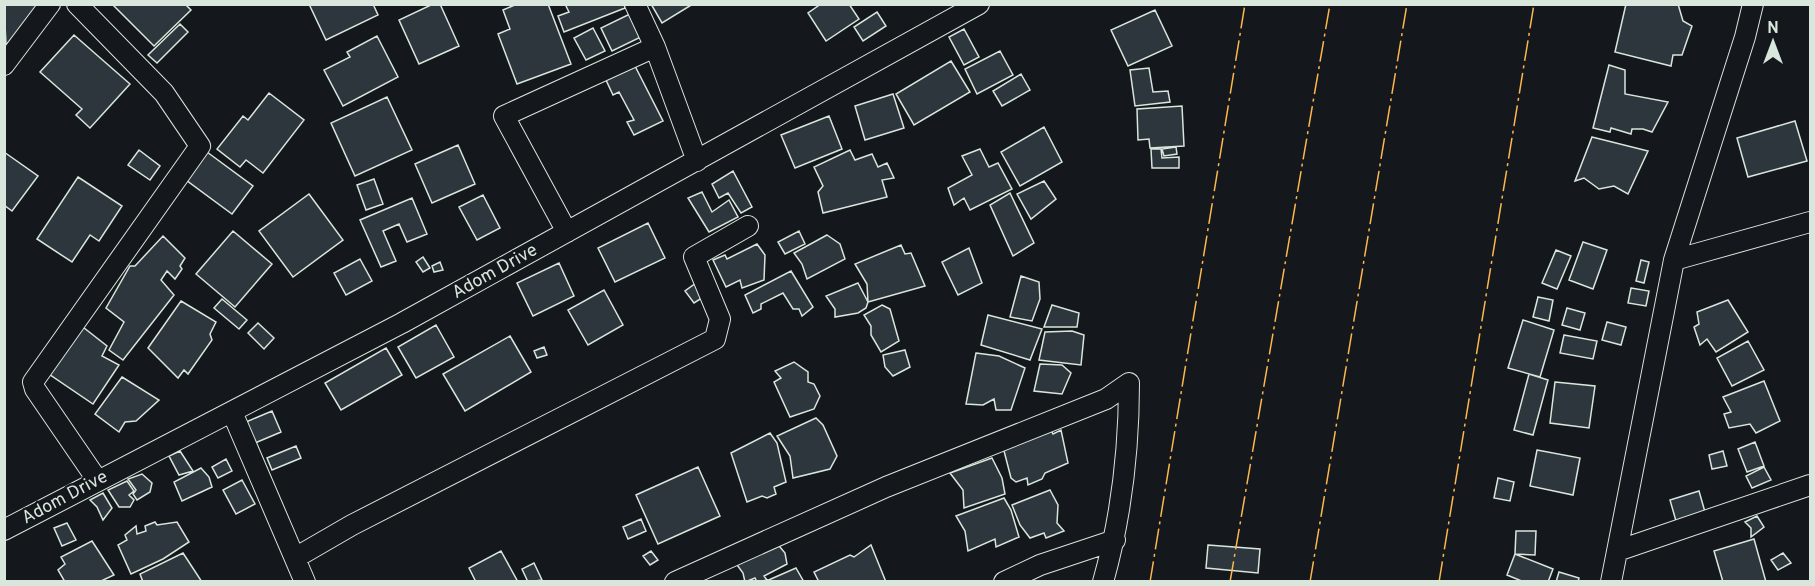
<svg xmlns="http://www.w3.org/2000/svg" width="1815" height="586" font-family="Overpass,sans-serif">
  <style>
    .building { fill: #2c363c; stroke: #d8e6dc; stroke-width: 1.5 }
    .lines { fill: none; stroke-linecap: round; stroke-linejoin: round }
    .minor-casing { stroke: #d8e6dc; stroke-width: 22 }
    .minor { stroke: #14181c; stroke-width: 20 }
    .power { stroke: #ffb74d; stroke-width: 1.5; stroke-dasharray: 21 4.5 3 4.5; stroke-linecap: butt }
    .labels { text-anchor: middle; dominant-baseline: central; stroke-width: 4.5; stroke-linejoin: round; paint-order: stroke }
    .street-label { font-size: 18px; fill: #d8e6dc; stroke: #14181c }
  </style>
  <rect width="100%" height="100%" fill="#14181c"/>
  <path class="building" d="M4 4H46L6 45Z
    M112 4H185L191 10 154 46Z
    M309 4H373L378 15 326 40Z
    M433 4H440L459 46 419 64 399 20Z
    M517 4H548L571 64 517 84 498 34 510 29 503 10Z
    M565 4H624L625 8 564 32 558 16 569 12Z
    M651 4H693L662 23Z
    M821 4H849L859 19 826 41 808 13Z
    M1626 4H1678L1683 21 1692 26 1682 55H1673L1671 66 1615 52Z
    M1155 10 1172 46 1128 66 1111 30Z
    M636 11 647 34 612 51 601 28Z
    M877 12 886 26 863 41 854 27Z
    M180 24 188 32 157 63 148 55Z
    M593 28 605 51 586 60 574 38Z
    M964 29 979 57 964 65 949 37Z
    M74 35 130 84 90 128 76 115 82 109 40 72Z
    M377 36 398 77 343 106 324 70 350 57 347 52Z
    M1000 51 1013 75 977 94 965 69Z
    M951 61 970 92 914 125 896 94Z
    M1609 65 1625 70V94L1668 102 1652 132 1643 129H1632L1631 134 1611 128 1610 132 1593 128Z
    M635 66 663 121 634 135 627 122 634 120 619 92 613 95 606 80Z
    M1149 68 1153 92 1168 91 1170 102 1135 106 1130 70Z
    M1021 74 1030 90 1002 106 993 91Z
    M269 93 304 120 263 173 246 160 240 167 217 149 243 116 248 120Z
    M893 94 904 128 865 140 855 106Z
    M387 97 412 150 355 176 331 123Z
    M1182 106 1184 146 1150 148 1149 139 1138 140 1137 109Z
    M829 116 842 149 795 168 781 135Z
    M1795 121 1807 161 1748 177 1737 138Z
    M1044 127 1062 162 1020 186 1001 152Z
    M1592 137 1648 151 1628 194 1614 186 1599 189 1584 178 1575 181Z
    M458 145 475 184 432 203 415 164Z
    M1176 147 1177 154 1164 156 1162 149Z
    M980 149 989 167 998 163 1012 189 970 210 964 198 954 205 948 188 972 175 962 156Z
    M1151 149H1161L1162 158 1179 157V168H1152Z
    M139 150 160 166 150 180 128 165Z
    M850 150 855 160 872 154 878 167 887 163 894 178 882 180 887 197 823 213 818 192 823 186 814 167Z
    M4 152 38 176 12 211 4 205Z
    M207 152 253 186 232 214 186 180Z
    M733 171 752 207 741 213 728 193 719 198 712 184Z
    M78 177 122 206 99 241 90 235 72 262 37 239Z
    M374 179 383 204 366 210 357 185Z
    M1044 181 1056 199 1031 219 1017 194Z
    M702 192 712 212 729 200 738 217 709 232 688 198Z
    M1010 193 1034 243 1013 256 990 205Z
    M309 194 343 240 293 277 259 231Z
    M483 195 500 228 477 240 459 207Z
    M412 198 427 234 407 242 399 224 383 231 396 261 381 267 360 220Z
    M648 223 665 258 615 282 598 248Z
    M233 231 272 264 235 307 196 274Z
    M799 231 805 244 785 254 778 242Z
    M827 235 840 244 845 259 807 279 802 264 794 253Z
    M163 236 185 258 180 266 182 269 175 279 167 271 161 280 174 295 123 360 109 350 124 322 106 308 130 266H135Z
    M1583 242 1607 250 1593 289 1569 280Z
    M757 244 765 255 764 280 742 288 740 280 726 287 713 260 725 255 727 259Z
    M901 245 905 254 911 253 925 286 868 302 867 284 855 264Z
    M969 248 982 283 958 295 942 262Z
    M1556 250 1571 256 1557 289 1542 283Z
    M423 257 430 268 423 272 416 262Z
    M360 259 372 281 346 295 334 273Z
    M1641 260 1649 262 1644 283 1636 281Z
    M440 262 443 270 434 272 432 266Z
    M559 263 574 296 533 316 517 283Z
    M791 271 813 307 802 316 799 309H793L783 293 761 304V309L753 313 745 295Z
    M1021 276 1039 282 1040 299 1032 321 1010 317Z
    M696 283 705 296 694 303 685 291Z
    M858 283 868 302 866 308 858 313 835 317V309L826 296Z
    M1631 288 1649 291 1646 306 1628 303Z
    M604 290 623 325 588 345 568 310Z
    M1538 297 1553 300 1549 321 1533 317Z
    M222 299 247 320 239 329 214 308Z
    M1728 300 1748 332 1716 352 1707 339 1700 345 1694 327 1699 324 1697 312Z
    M181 301 216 322 210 334 212 340 188 374 184 370 178 378 148 348Z
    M882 305 890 309 899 341 881 352 871 335V326L864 315Z
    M1052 305 1079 313 1077 327H1044Z
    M1567 308 1585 313 1580 330 1562 325Z
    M988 315 1042 329 1030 360 981 345Z
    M1523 320 1554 330 1540 377 1508 368Z
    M1607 322 1626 327 1621 345 1602 340Z
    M258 323 274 338 264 349 248 333Z
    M79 324 107 346 102 356 119 365 93 404 43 370Z
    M436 325 454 357 416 378 398 347Z
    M1072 331 1084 335 1081 365 1039 360 1045 332Z
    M1564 335 1597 341 1593 359 1560 353Z
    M510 336 531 372 465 411 443 374Z
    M1748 341 1764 370 1732 386 1717 358Z
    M544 347 547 355 537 358 534 351Z
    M386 348 402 375 341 410 325 383Z
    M905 350 910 367 893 376 885 367 883 355Z
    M976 353 999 356 1025 368 1011 410H996L994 399 983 405 966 404Z
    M794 362 808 372V382L814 384 820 396 814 409 790 417 774 382 781 378 775 371Z
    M1040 364 1062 365 1071 373 1062 394 1034 391Z
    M1529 374 1548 380 1533 435 1514 430Z
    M122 377 159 400 136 421 125 422 119 432 95 414Z
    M1764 381 1780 421 1756 433 1750 424 1729 428 1724 414 1731 412 1723 397Z
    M1555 382 1595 386 1589 428 1550 423Z
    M272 411 281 432 255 443 246 422Z
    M816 418 823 425 837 456 830 469 793 478 790 456 777 436Z
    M1051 430 1053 434 1061 430 1068 463 1045 473 1042 479 1028 485 1027 478 1016 482 1011 478 1002 443Z
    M770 433 777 443 786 482 774 487 776 494 767 498 762 496 747 502 731 453Z
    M1755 442 1764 466 1747 472 1738 449Z
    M296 446 301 458 272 470 267 458Z
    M1537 450 1580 458 1573 495 1530 486Z
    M180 451 193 471 179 475 169 456Z
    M1723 451 1727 466 1712 469 1709 455Z
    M992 458 1002 478 1005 494 964 508 963 490 950 473Z
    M226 459 232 471 218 478 212 467Z
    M698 467 720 516 658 544 636 495Z
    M1764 467 1771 480 1752 488 1746 476Z
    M201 468 209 477 212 487 182 501 174 482Z
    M142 474 152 483 150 492 137 500 133 494 136 490 128 479Z
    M1498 478 1514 482 1510 501 1494 498Z
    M242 480 255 504 236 514 223 490Z
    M127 481 134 491 129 495 134 500 130 507H119L108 490Z
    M1050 490 1058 505 1057 523 1064 531 1046 538 1044 533 1030 538 1020 525 1012 505Z
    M1699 491 1705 512 1676 521 1670 500Z
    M103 493 112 508 103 520 97 507 90 500Z
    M1004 498 1011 510 1019 537 996 547 995 539 968 551 965 531 956 516Z
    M1757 516 1764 527 1751 537V528L1745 522Z
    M641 519 646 531 628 539 623 527Z
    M155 522 157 525 177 522 189 542 163 559 131 574 118 545 127 540 125 535 136 526 137 534 146 531 145 526Z
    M67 523 76 540 62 546 54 528Z
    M1516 531H1536L1535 555 1515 554Z
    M1754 539 1766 582H1723L1714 551Z
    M92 541 114 575 99 582H65L58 570 65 564 61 557Z
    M775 541 785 553 787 564 764 576 767 580 757 582 755 578 745 582 743 573 735 562Z
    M871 545 886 582H819L814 572 850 555 854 557Z
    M1208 545 1260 549 1258 573 1206 568Z
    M501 551 518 582H476L469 568Z
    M651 551 658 560 650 565 643 556Z
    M183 553 202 582H143L140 574Z
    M1783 553 1791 563 1778 570 1771 560Z
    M1515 554 1553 569 1548 582H1524L1507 575Z
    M534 563 542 580 528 582 522 569Z
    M796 568 804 582H764Z
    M1559 572 1579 578 1578 582H1556Z"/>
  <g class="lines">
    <g class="minor-casing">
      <path id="minor" d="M77 4 164 93 200 146 33 382 35 389 98 481
        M635 4 655 47 697 161
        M4 65 50 4
        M567 232 504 116 655 47
        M1674 260 1810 222
        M232 412 305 582
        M4 530 402 323 979 4
        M1617 551 1810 485
        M295 558 352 525 715 339 720 319 694 257 748 226
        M675 582 886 487 1106 399 1129 383C1129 449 1121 518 1103 582
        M1004 582 1040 565 1115 540
        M1611 582 1674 260 1745 37 1753 4"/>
    </g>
    <use href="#minor" class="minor"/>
    <path class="power" d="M1150 582 1245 4
      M1230 582 1330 4
      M1310 582 1407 4
      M1439 582 1534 4"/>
  </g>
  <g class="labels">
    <g class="street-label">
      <text transform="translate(495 272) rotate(-29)">Adom Drive</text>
      <text transform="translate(65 498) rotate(-28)">Adom Drive</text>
    </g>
  </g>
  <rect width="1815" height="586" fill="none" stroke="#d8e6dc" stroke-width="12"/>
  <g transform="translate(1773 42)" stroke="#14181c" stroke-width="4.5" paint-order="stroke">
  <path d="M0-4.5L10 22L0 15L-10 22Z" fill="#d8e6dc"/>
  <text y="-9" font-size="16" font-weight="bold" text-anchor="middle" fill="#d8e6dc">N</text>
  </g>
</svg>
